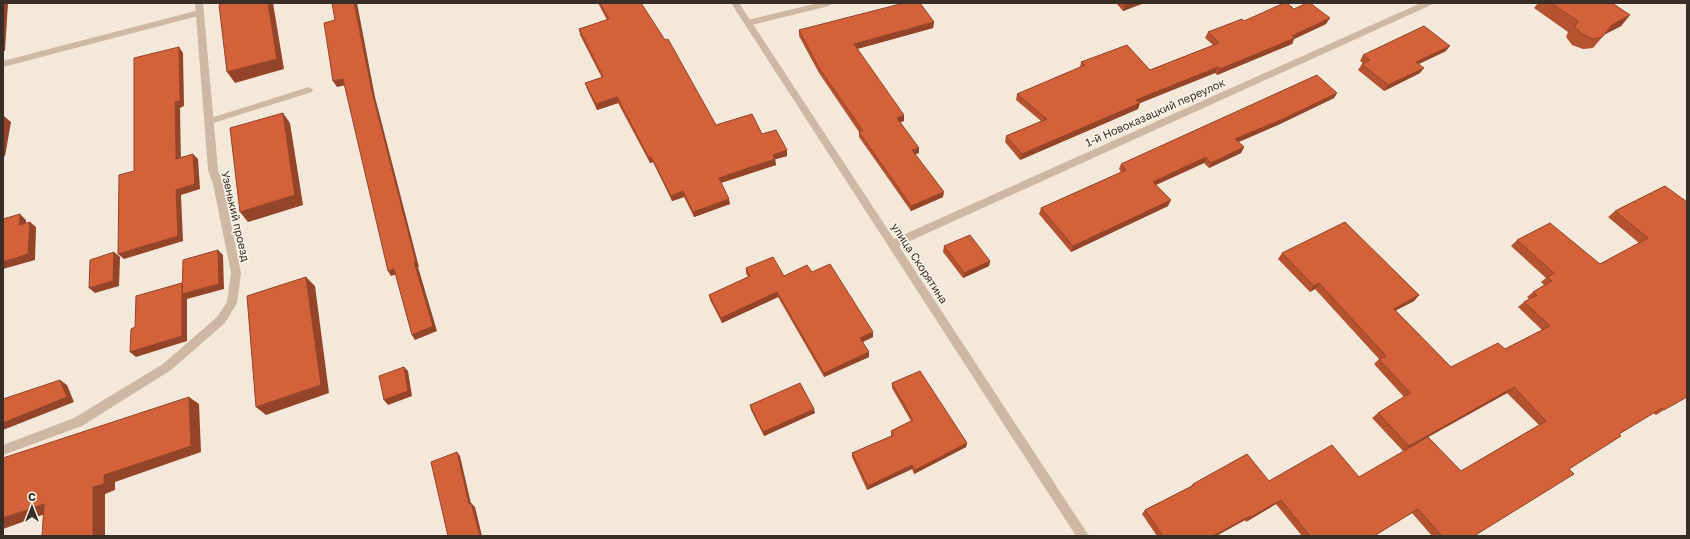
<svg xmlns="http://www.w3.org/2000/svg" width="1690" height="539" font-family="'Golos Text',sans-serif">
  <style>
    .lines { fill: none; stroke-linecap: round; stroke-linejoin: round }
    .lane { fill: #ceb8a4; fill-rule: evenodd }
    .street { fill: #ceb8a4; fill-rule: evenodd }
    .wall { fill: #b55331 }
    .shaded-wall { fill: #944428 }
    .building { fill: #d36139; stroke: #944428 }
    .labels { text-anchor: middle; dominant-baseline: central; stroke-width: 3.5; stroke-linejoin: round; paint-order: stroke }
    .street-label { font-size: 11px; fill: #382d27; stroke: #fbf2e7 }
  </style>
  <rect width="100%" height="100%" fill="#f4e8da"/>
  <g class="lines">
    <path class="lane" d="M818 3H833L829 6 748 26 744 23 748 20Z
      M199 10 202 11V15L3 67V61Z
      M309 87 313 90 312 92 210 124 206 121 207 119Z"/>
    <path class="street" d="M195 3H203L218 170 223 184 241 273 237 303 225 323 171 370 82 426 3 455V445L74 418 163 364 217 317 227 302 231 273 213 184 208 170Z
      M731 3H739L894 239 1421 3H1432L1431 5 899 246 1089 536H1076Z"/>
  </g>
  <path class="wall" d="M598 3H641L716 125 762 134 787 150V156L775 159 776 165 721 183 730 204 694 217 684 197 672 201 653 162 650 163 618 103 597 110 587 89 585 83 602 78 580 35 579 29 607 20Z
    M1116 3H1144L1123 11Z
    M1538 3H1612L1630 15 1621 26 1605 34 1593 48 1583 49 1572 45 1566 37 1568 32 1534 8Z
    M1294 9 1326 24 1294 39 1292 44 1217 75 1215 73 1140 103 1138 109 1020 160 1005 142 1006 136 1041 121 1016 100 1017 94 1080 68 1081 62 1150 70 1213 45 1205 38 1208 32 1244 21Z
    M934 22 933 28 857 49 904 121 900 122 919 148V153L915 154 943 197 911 211 859 137V132L819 73 799 36V30Z
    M1446 51 1419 64 1420 73 1384 91 1358 70 1362 64 1363 63 1360 61 1363 55Z
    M1337 93 1334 98 1280 124 1238 142 1244 147 1241 153 1209 168 1204 163 1156 185 1168 206 1071 252 1039 214 1041 208 1121 172 1119 169 1121 164Z
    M1665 186 1664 410 1656 415 1653 413 1619 434 1474 536H1432L1412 513 1374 536H1302L1276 504 1246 522 1245 520 1216 536H1157L1142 514 1145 510 1190 487 1193 484 1359 477 1461 471 1539 425 1507 393 1403 451 1372 418 1378 413 1404 397 1374 364 1379 359 1315 289 1310 292 1278 259 1282 253 1419 295 1414 301 1395 311 1451 367 1505 349 1542 330 1518 307 1524 302 1529 299 1527 297 1533 292 1544 285 1541 282 1546 278 1511 246 1517 240 1600 264 1639 243 1608 217 1615 211Z
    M944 246 990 261 989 266 963 278 943 252Z
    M746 268 784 276 812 272 873 337 863 342 869 357 824 377 778 297 722 323 710 300 709 295 748 277 746 273Z
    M892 383 967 443 966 447 914 474 912 469 867 490 852 457V453L891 436V431L911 421 892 388Z
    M750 405 815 413 764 436 751 410Z"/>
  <path class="shaded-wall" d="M3 3H8L5 51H3Z
    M268 3H273L284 69 235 83 227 72Z
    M354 3H357L375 97 419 267H418L437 331 415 340 412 335 414 262 372 92Z
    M1130 3H1144L1123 11 1125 5Z
    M1630 15 1621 26 1602 36 1612 25Z
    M1330 18 1326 24 1294 39 1292 44 1217 75 1220 69Z
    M934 22 933 28 853 50 854 44Z
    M1450 46 1446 51 1412 67 1416 62Z
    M179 47 183 53 184 106 180 108 181 164 176 159 175 102Z
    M1218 67 1215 73 1140 103 1138 109 1020 160 1022 154 1136 100Z
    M1424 68 1420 73 1384 91 1388 85Z
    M343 79 346 85 337 87 333 81Z
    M1337 93 1334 98 1280 124 1232 145 1235 139Z
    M617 97 618 103 597 110 596 104Z
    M283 113 290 123 303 205 248 222 240 212Z
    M904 115V121L897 123V118Z
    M5 117 11 122 5 156 3 157V125Z
    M1244 147 1241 153 1209 168 1211 163Z
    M919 148V153L912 156V150Z
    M787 150V156L773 160V155Z
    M193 154 198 159 200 189 181 195 183 241 124 259 118 254 176 190Z
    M651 157 653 162 650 163 649 158Z
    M1206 157 1204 163 1151 187 1153 182Z
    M775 159 776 165 720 183 719 178Z
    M683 191 684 197 672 201 671 196Z
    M944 192 943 197 911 211V206Z
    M729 199 730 204 694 217 693 212Z
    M1171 200 1168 206 1071 252 1073 246Z
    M20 214 26 220V230L19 225Z
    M30 222 36 227 35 260 3 269V262Z
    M218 250 223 255 224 289 187 299V341L136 357 130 352 182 283Z
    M114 252 120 257 119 286 95 293 89 288Z
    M990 261 989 266 963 278 964 273Z
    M394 269 397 274 391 276 388 271Z
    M306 277 315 286 329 393 266 415 256 407Z
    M1319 283 1315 289 1310 292 1314 286Z
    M777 292 778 297 722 323 721 318Z
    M1419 295 1414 301 1388 314 1394 309Z
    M873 332V337L860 343V338Z
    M869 352V357L824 377V373Z
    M404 367 408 371 412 396 388 405 384 400Z
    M60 380 67 385 74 402 3 430V423Z
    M1514 387 1507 393 1403 451 1409 446Z
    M189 397 199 404 201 452 115 482V490L105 494V536H93V487L104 475Z
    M814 409 815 413 764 436 763 432Z
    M967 443 966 447 914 474 915 470Z
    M457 452 460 456 472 508 469 504Z
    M912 465V469L867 490 868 486Z
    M1281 500 1276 504 1246 522 1251 517Z
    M471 503 475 507 482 536H480Z
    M44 504 56 510 3 529V518Z
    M1250 516 1245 520 1216 536H1213Z"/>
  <path class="building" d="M222 3H268L277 59 227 72 219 5 222 4Z
    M332 3H354L372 92 416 262H414L433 326 412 335 394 269 388 271 343 79 333 81 324 23 335 20Z
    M600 3H641L665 40 668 39 716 125 752 114 762 134 776 130 787 150 773 155 775 159 719 178 729 199 693 212 683 191 671 196 651 157 649 158 617 97 596 104 585 83 603 77 579 29 609 19Z
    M904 3H920L934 22 854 44 904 115 897 118 919 148 912 150 944 192 911 206 859 132 863 131 819 68 799 30Z
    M1123 3H1130L1125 5Z
    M1284 3H1287L1294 9 1307 3H1310L1330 18 1292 36 1295 38 1220 69 1218 67 1136 100 1140 103 1022 154 1006 136 1047 119 1017 94 1085 65 1081 62 1127 45 1150 70 1219 43 1208 32 1242 19 1244 21Z
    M1551 3H1612L1630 15 1612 25 1602 37 1593 39 1582 34 1575 27 1578 21Z
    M1424 26 1450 46 1416 62 1424 68 1388 85 1362 64 1370 60 1363 55Z
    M179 47 180 101 175 102 176 159 193 154 195 184 176 190 178 236 118 254 119 175 134 171V58Z
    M1317 75 1337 93 1283 119 1235 139 1244 147 1211 163 1206 157 1153 182 1171 200 1073 246 1041 208 1126 170 1121 164Z
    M283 113 295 195 240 212 230 128Z
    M3 117H5L3 125Z
    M1665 186 1687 202V397L1664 410 1662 408 1619 434 1621 436 1569 469 1574 474 1474 536H1442L1418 509 1374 536H1310L1281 500 1251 517 1250 516 1213 536H1163L1145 510 1194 485 1193 484 1247 454 1269 481 1332 445 1359 477 1428 437 1461 471 1546 421 1514 387 1409 446 1378 413 1410 393 1379 359 1386 356 1319 283 1314 286 1282 253 1345 222 1419 295 1394 309 1451 367 1498 343 1505 349 1550 326 1524 302 1537 295 1533 292 1552 281 1547 277 1554 273 1517 240 1550 223 1600 264 1648 238 1615 211Z
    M20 214 19 225 30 222 28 254 3 262V219Z
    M970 235 990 261 964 273 944 246Z
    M218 250 219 284 182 294 183 260Z
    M114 252 113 281 89 288 90 260Z
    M773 257 784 276 807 265 812 272 830 264 873 332 860 338 869 352 824 373 777 292 721 318 709 295 750 276 746 268Z
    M306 277 321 385 256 407 247 296Z
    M182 283V336L130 352 131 329 135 327 136 296Z
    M404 367 408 391 384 400 379 376Z
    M920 371 967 443 915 470 912 465 868 486 852 453 894 435 891 431 913 420 892 383Z
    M60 380 67 397 3 423V399Z
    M800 383 814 409 763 432 750 405Z
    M189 397 191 446 104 475V484L93 487V536H42L44 504 3 518V458Z
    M457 452 469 504 471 503 480 536H448L431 462Z"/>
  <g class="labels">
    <g class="street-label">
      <text transform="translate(1155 112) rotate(-24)">1-й Новоказацкий переулок</text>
      <text transform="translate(236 216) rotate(77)">Узенький проезд</text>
      <text transform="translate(920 263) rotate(57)">улица Скорятина</text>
    </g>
  </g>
  <rect width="1690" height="539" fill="none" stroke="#382d27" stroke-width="8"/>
  <g transform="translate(32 507)" stroke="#fbf2e7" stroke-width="3" paint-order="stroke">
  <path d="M0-3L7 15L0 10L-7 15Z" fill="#382d27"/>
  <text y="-6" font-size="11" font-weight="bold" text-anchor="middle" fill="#382d27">С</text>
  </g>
</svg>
